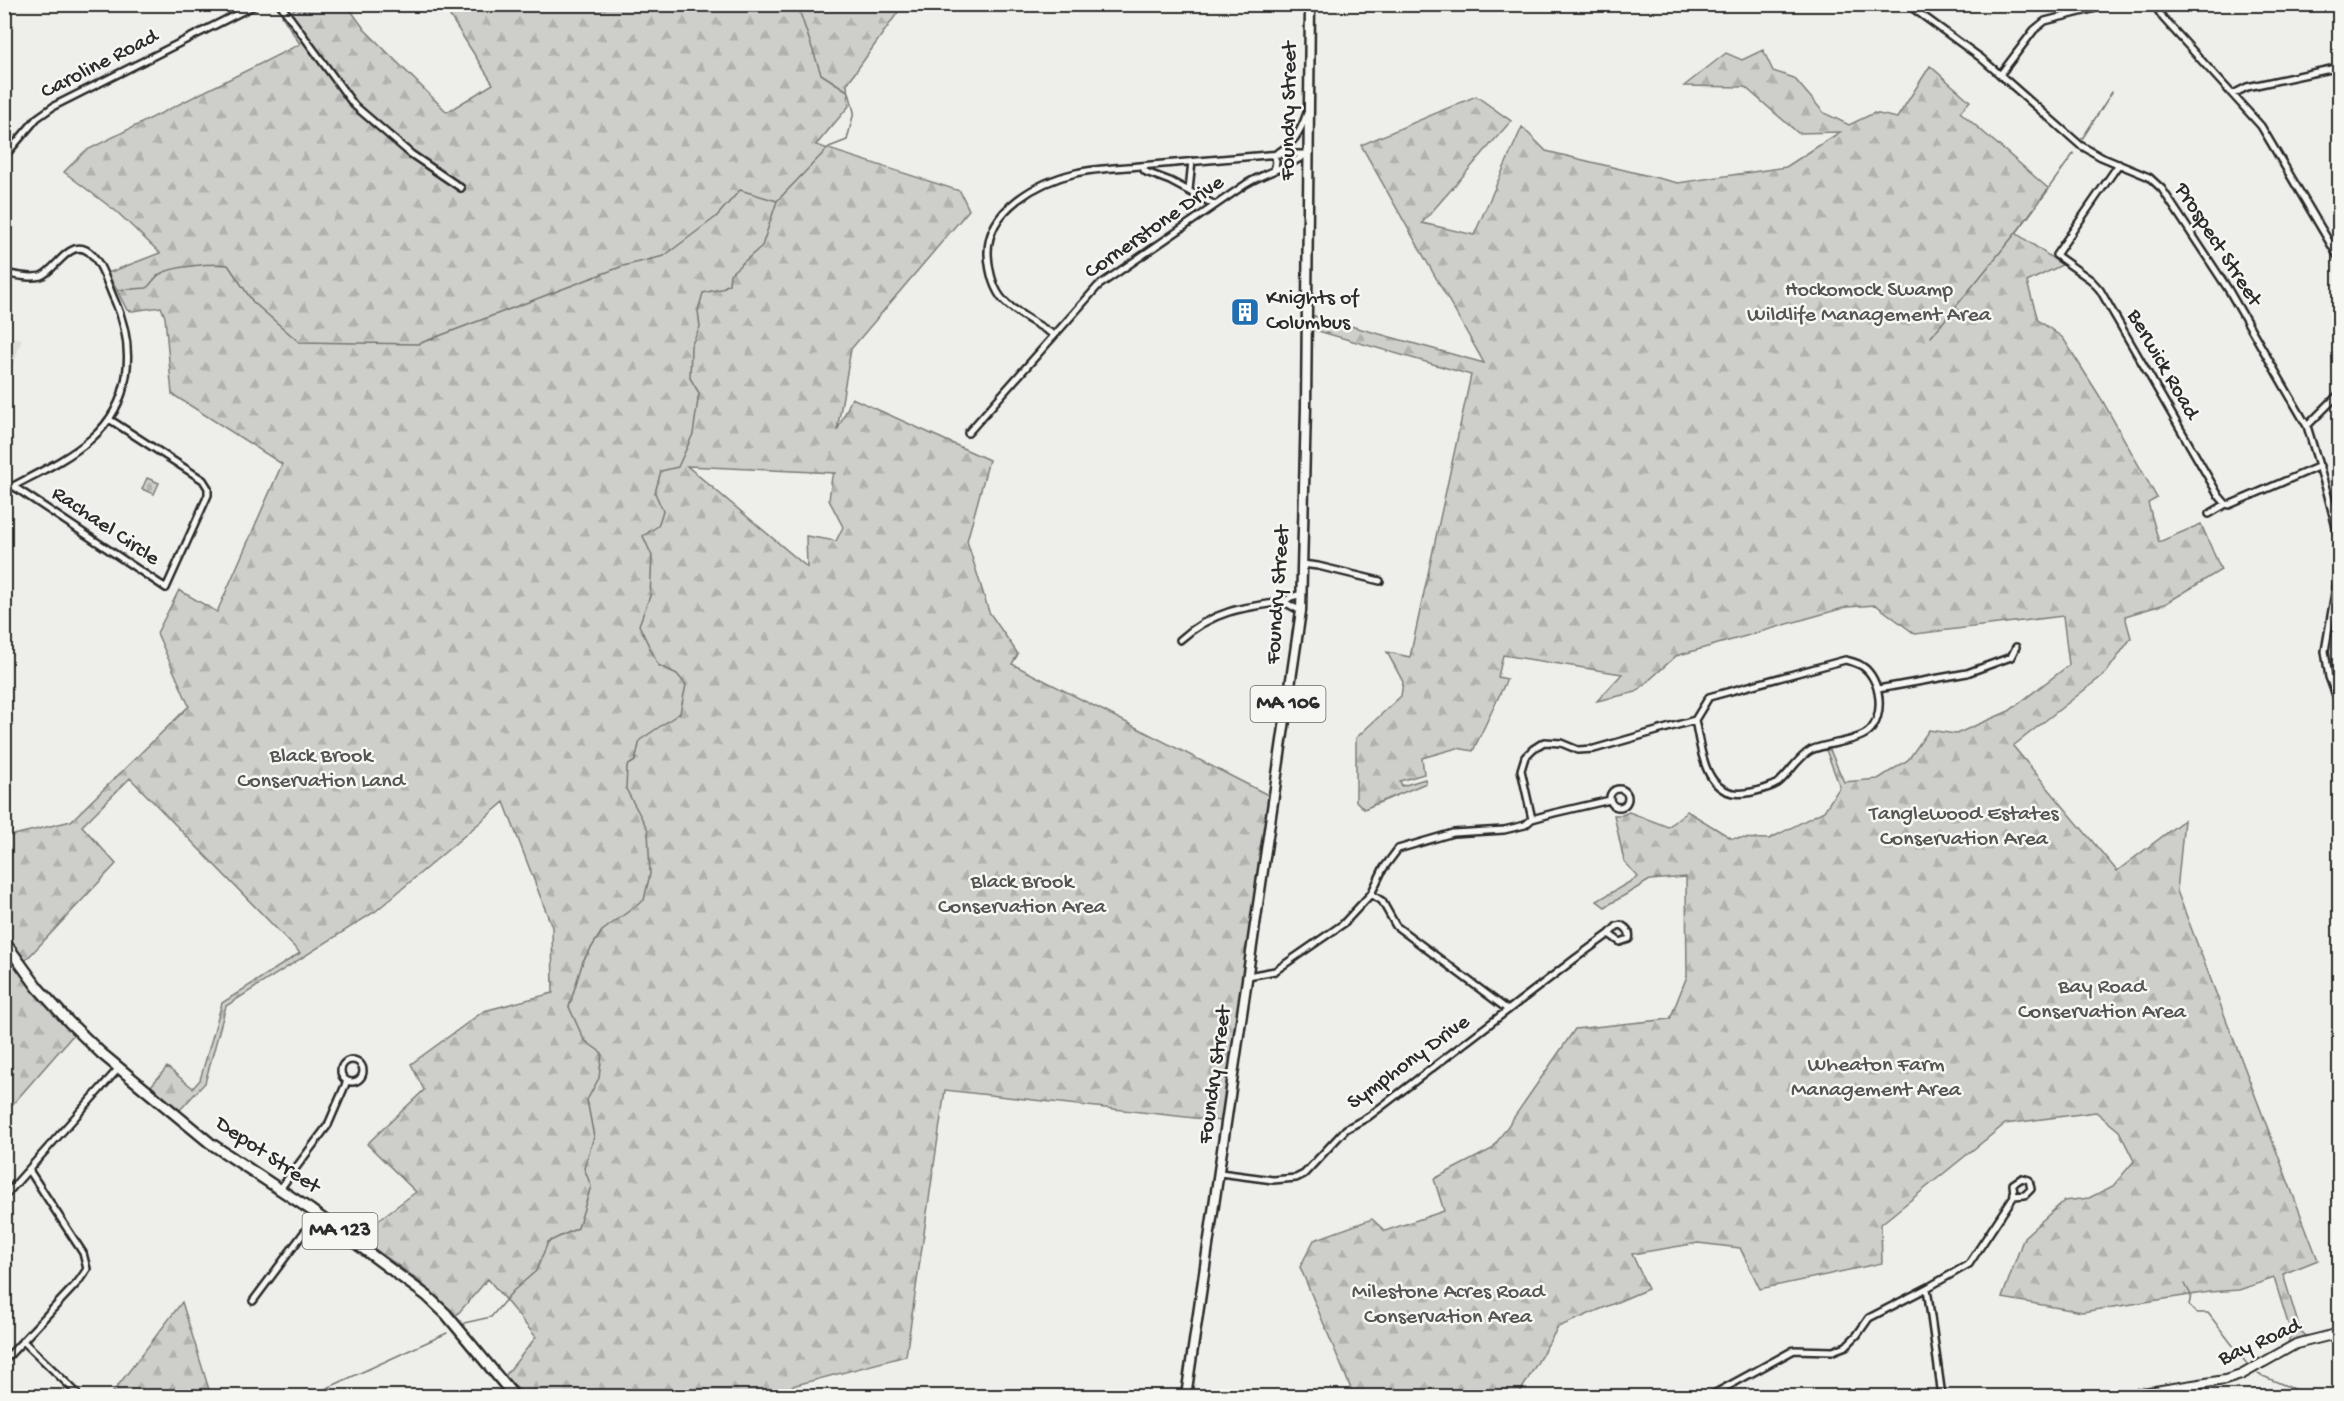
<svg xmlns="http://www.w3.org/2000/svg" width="2344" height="1401" font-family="'Gochi Hand',sans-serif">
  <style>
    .built { fill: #dededb }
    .forest { fill: url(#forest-firs); stroke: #7c7c7a; stroke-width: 1.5; fill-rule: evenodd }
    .cemetery { fill: url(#cemetery-stones); stroke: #7c7c7a; stroke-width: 1.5 }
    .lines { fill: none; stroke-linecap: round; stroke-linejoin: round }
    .stream { stroke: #757573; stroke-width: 1.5 }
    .minor-casing { stroke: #2b2b2b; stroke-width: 10 }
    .secondary-casing { stroke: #2b2b2b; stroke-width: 12 }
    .primary-casing { stroke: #2b2b2b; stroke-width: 13 }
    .trunk-casing { stroke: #2b2b2b; stroke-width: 14 }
    .minor { stroke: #f6f6f2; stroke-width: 5 }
    .secondary { stroke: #f6f6f2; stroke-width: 8 }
    .primary { stroke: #f6f6f2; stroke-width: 8 }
    .trunk { stroke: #f6f6f2; stroke-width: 9 }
    .labels { text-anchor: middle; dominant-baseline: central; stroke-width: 5; stroke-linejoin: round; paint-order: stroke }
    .shield { fill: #f6f6f2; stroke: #686867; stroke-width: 1.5 }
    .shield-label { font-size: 21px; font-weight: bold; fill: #2b2b2b }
    .street-label { font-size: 22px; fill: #2b2b2b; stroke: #f6f6f2 }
    .park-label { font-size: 22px; fill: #545453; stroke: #f6f6f2 }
    .poi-label { font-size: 22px; fill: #2b2b2b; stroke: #f6f6f2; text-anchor: start }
  </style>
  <defs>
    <pattern id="forest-firs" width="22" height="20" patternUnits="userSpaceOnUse" patternTransform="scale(1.5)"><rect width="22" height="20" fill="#cececa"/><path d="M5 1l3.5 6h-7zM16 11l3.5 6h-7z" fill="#b1b1ae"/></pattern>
    <pattern id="cemetery-stones" width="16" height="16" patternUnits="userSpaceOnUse" patternTransform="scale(1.5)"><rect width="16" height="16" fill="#cececa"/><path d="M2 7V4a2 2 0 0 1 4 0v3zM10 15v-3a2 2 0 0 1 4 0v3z" fill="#b1b1ae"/></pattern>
  </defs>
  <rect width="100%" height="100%" fill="#eeeeea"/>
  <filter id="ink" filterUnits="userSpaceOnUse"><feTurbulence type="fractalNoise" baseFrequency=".0167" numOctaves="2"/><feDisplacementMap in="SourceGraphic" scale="12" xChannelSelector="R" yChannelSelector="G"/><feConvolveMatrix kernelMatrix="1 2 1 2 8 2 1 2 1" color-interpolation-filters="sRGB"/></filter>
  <g filter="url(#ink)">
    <path class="built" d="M5 336 22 339 5 388 4 336Z"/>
    <path class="forest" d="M303 5H347L365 30 447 112 493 84 443 5H903L847 84 849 106 816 145 960 191 969 210 851 349 837 431 852 398 989 460 967 541 989 612 1018 654 1012 664 1270 796 1221 1121 945 1090 906 1356 792 1386 795 1396H525L505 1376 536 1337 488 1279 455 1317 417 1279 357 1236 416 1192 367 1144 424 1090 411 1064 484 1011 553 993 552 927 504 802 376 911 226 1006 205 1083 180 1110 151 1086 167 1067 193 1088 200 1080 222 1003 300 953 130 778 82 826 116 864 24 962 5 930V837L71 821 189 706 157 633 179 590 217 612 282 464 172 394 165 317 161 307 132 311 127 310 108 273 160 253 117 212 64 172 85 151 300 44 282 16ZM687 466 835 473 832 476 829 500 843 527 836 541 806 536 807 567Z
      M1763 50 1773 71 1794 78 1824 113 1849 125 1874 113 1897 118 1930 66 1970 101 1960 112 2049 189 2016 233 2062 265 2027 282 2038 320 2063 338 2102 400 2157 498 2148 503 2159 542 2201 524 2221 570 2165 604 2125 616 2131 638 2106 673 2013 746 2117 871 2184 820 2177 891 2318 1260 2283 1274 2300 1330 2306 1336 2288 1343 2291 1333 2274 1278 2239 1290 2209 1292 2082 1312 2002 1298 2024 1237 2064 1201 2089 1198 2113 1186 2134 1161 2119 1131 2096 1112 2005 1124 1881 1224 1882 1263 1760 1289 1740 1248 1698 1243 1632 1254 1648 1289 1558 1327 1518 1396H1354L1300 1267 1314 1240 1372 1219 1385 1231 1444 1211 1434 1179 1492 1149 1575 1029 1670 1019 1687 976 1686 877 1650 880 1605 907 1597 901 1638 877 1624 861 1614 815H1622L1629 812 1668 827 1687 811 1731 838 1769 839 1824 811 1840 787 1826 750H1830L1844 782 1878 779 1908 760 1929 730 1956 734 2009 711 2069 665 2063 616 1915 634 1876 605 1847 607 1676 656 1636 692 1597 701 1622 674 1503 655 1498 677 1507 679 1473 751 1457 748 1422 758 1424 774 1400 781 1402 786 1425 779 1426 783 1364 809 1356 801V738L1401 696 1403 682 1387 652 1410 657 1471 375 1311 329V315L1484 363 1361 145 1476 96 1511 121 1422 223 1474 235 1522 127 1546 151 1678 183 1786 167 1840 132 1798 133 1745 87 1684 86 1726 53 1742 60Z
      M5 952 32 990 74 1034 5 1113Z
      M182 1302 211 1396H110Z"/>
    <path class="cemetery" d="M147 478 159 483 154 494 142 489Z"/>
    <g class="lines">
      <path class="stream" d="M2082 139 2112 92
        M118 290 147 288C151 284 155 277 160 274 174 266 212 263 228 265L253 302 299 342 418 344 623 266 664 256 716 217 740 190 777 201
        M1931 337 2019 229 2074 153
        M2185 1284 2191 1295 2189 1305 2197 1313H2208L2247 1364
        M464 1323 491 1317 513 1291 536 1271 548 1242 578 1228 591 1186 584 1168 594 1137 587 1100 599 1078 602 1053 584 1040 569 1007 583 961 602 931 644 900 650 874 648 830 626 789 627 766 635 761 640 740 680 713 686 685 677 674 658 665 639 625 650 596 652 556 643 536 658 526 663 511 655 493 661 471 678 467 693 434 699 393 690 378 691 346 700 327 698 311 703 293 721 289 729 284 730 274 762 246 777 201 829 147 847 140 854 112 849 92 821 74 797 4
        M2258 1374 2310 1396
        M310 1396 447 1333"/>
      <g class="minor-casing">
        <path id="minor" d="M280 4 354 105 411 154 461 188
          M1907 4 1981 58 2080 145 2101 157 2149 177 2162 189 2228 289 2307 426 2327 492 2340 543
          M2154 4 2163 18 2261 126 2340 260
          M4 8 12 4
          M2000 75 2034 30 2045 21 2112 4
          M2233 94 2247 87 2340 67
          M4 157 37 118 54 106 257 4
          M2119 164 2056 255 2091 280 2100 290 2219 496 2226 504
          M1140 166 1280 154H1306
          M1274 170 1276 162 1274 155C1293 145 1300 133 1307 113
          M1189 190 1192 161
          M4 273C16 275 29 279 41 276 55 271 68 241 86 250 101 258 108 287 115 301 136 348 132 404 91 439 66 461 33 475 4 491
          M1054 335C1038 324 1018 315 1004 301 993 289 989 271 988 254 987 209 1038 182 1076 173 1096 168 1119 168 1140 166L1146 172 1170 181 1215 205
          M2307 426 2340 393
          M968 433 1098 286 1246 184C1266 172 1288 167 1307 154
          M13 486 166 588 208 495V488L203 480 109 419
          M2209 514 2226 504 2229 505 2320 466
          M2340 563 2325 651 2329 677 2340 706
          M1302 564 1318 566 1380 581
          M1301 611 1284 602 1291 597 1302 594
          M1180 640C1212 611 1243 607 1284 602
          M1845 660C1850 661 1857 663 1862 666 1881 678 1886 717 1868 732 1856 742 1826 743 1811 750 1797 758 1790 773 1778 783 1770 788 1761 790 1752 792 1705 803 1702 753 1695 720L1709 697Z
          M1878 689 1967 673 2011 657 2016 647
          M1610 798a9 9 0 1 1 18 0a9 9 0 1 1-18 0Z
          M1532 819 1521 770 1525 757 1533 749 1544 742 1561 743 1578 750 1594 749 1695 720
          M1371 894 1382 901 1396 926 1508 1010
          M1248 976 1275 971 1343 924 1371 894 1383 869 1398 849 1453 833 1504 830 1525 825 1532 819 1554 813 1610 800
          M341 1071a11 11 0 1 1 22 0a11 11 0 1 1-22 0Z
          M1220 1173 1273 1180 1296 1178 1304 1174 1346 1129 1368 1117 1576 958 1609 934 1620 942 1629 939C1631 932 1627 928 1621 925L1617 926 1609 934
          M2022 1178 2029 1180 2031 1189 2025 1195 2014 1196 2013 1184Z
          M280 1189 328 1125 347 1081
          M4 1197 119 1068
          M1927 1288 1942 1396
          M253 1301 317 1215
          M23 1341 76 1392
          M4 1361 78 1282 87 1269 83 1253 29 1170
          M1710 1396 1794 1350 1833 1351 1846 1346 1857 1335 1869 1318 1927 1288 1969 1264 2014 1196"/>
      </g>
      <g class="secondary-casing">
        <path id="secondary" d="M2123 1396 2225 1380 2241 1375 2296 1344 2340 1333"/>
      </g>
      <g class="primary-casing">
        <path id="primary" d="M1186 1396 1301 611 1306 407 1310 4"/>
      </g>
      <g class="trunk-casing">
        <path id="trunk" d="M4 941 38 988 69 1022 101 1053 210 1143 311 1210 427 1296 446 1314 514 1396"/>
      </g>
      <use href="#minor" class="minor"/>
      <use href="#secondary" class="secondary"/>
      <use href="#primary" class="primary"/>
      <use href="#trunk" class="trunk"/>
    </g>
  </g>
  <defs>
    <g id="building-square" transform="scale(1.5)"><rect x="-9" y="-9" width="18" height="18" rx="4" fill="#1f6fb2" stroke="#f6f6f2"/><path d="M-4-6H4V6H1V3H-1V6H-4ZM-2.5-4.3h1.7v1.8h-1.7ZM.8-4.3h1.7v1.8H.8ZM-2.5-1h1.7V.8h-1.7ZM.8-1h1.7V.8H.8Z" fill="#fff"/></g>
  </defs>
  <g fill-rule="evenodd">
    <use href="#building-square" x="1245" y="312"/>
  </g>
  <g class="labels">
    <g class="shield">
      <rect x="1250.5" y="686" width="75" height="36" rx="4.5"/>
      <rect x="302.5" y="1213" width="75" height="36" rx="4.5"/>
    </g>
    <g class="shield-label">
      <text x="1288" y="704">MA 106</text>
      <text x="340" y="1231">MA 123</text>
    </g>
    <g class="street-label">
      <text transform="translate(100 65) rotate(-27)">Caroline Road</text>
      <text transform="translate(1290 111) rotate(-89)">Foundry Street</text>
      <text transform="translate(1155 228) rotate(-35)">Cornerstone Drive</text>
      <text transform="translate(2217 245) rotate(57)">Prospect Street</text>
      <text transform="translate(2162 365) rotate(60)">Berwick Road</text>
      <text transform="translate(105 527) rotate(34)">Rachael Circle</text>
      <text transform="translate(1279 595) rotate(-86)">Foundry Street</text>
      <text transform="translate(1409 1063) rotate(-36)">Symphony Drive</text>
      <text transform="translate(1216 1075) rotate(-82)">Foundry Street</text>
      <text transform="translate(267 1156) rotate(34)">Depot Street</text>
      <text transform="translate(2260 1343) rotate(-24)">Bay Road</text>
    </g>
    <g class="park-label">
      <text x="1869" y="291">Hockomock Swamp<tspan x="1869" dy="25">Wildlife Management Area</tspan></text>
      <text x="321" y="757">Black Brook<tspan x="321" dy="25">Conservation Land</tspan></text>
      <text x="1964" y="815">Tanglewood Estates<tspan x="1964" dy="25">Conservation Area</tspan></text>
      <text x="1022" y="883">Black Brook<tspan x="1022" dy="25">Conservation Area</tspan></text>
      <text x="2102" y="988">Bay Road<tspan x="2102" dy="25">Conservation Area</tspan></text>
      <text x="1876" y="1066">Wheaton Farm<tspan x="1876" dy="25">Management Area</tspan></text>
      <text x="1448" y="1293">Milestone Acres Road<tspan x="1448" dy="25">Conservation Area</tspan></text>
    </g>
    <g class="poi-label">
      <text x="1266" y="299">Knights of<tspan x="1266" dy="25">Columbus</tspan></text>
    </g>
  </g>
  <rect width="2344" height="1401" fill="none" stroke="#f6f6f2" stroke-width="24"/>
  <rect x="12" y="12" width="2320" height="1377" fill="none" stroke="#2b2b2b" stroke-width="2" filter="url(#ink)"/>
</svg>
